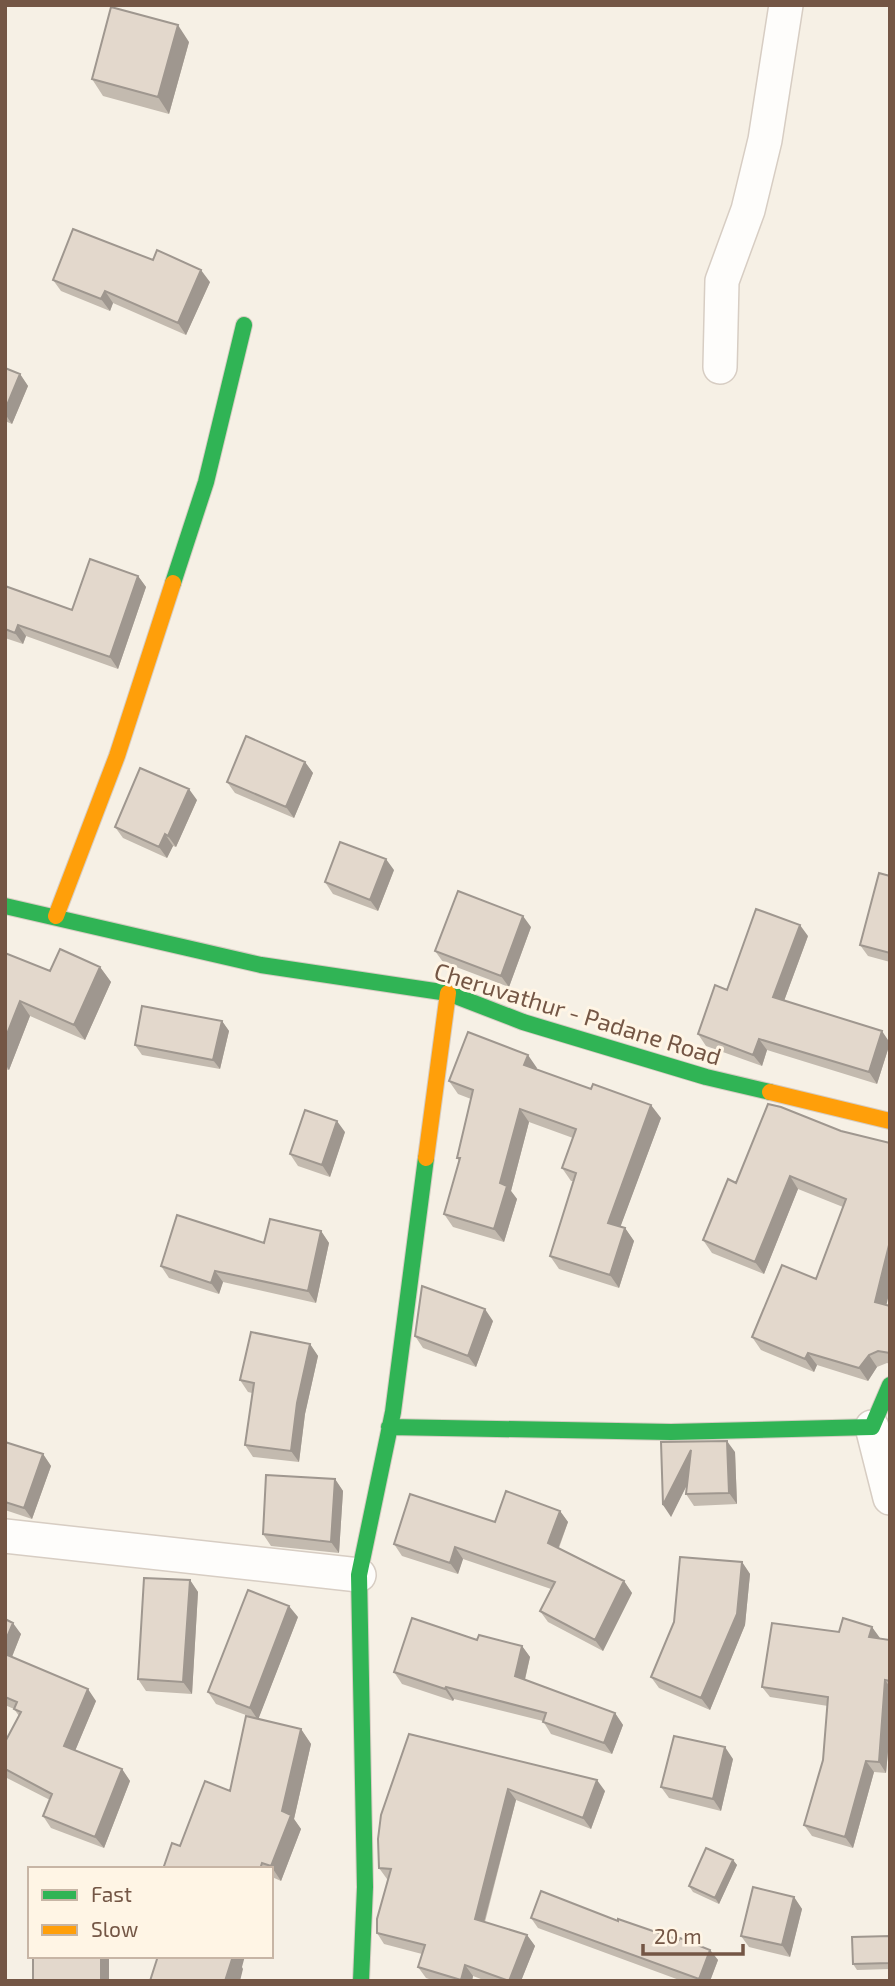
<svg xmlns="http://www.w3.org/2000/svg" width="895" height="1986" font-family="'Exo 2',sans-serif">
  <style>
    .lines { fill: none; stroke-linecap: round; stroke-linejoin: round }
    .street-casing { stroke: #d7cdc3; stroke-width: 36 }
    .fast-casing { stroke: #d6ccc2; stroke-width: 18 }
    .slow-casing { stroke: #d6ccc2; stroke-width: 18 }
    .street { stroke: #fefdfb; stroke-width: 33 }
    .fast { stroke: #30b455; stroke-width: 16 }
    .slow { stroke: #ff9f0a; stroke-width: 16 }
    .wall { fill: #c3baaf }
    .shaded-wall { fill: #9f978f }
    .building { fill: #e3d8cc; stroke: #9f978f; stroke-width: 2 }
    .labels { text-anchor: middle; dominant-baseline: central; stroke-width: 6; stroke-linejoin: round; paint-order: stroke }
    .street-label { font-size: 24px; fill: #745645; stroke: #fff5e5 }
  </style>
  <rect width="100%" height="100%" fill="#f6f0e5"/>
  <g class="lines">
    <g class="street-casing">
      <path id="street" d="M720 367 722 281 748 210 765 140 786 5
        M872 1427 890 1498
        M5 1536 359 1575"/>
    </g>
    <g class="fast-casing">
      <path id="fast" d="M173 583 206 482 244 325
        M5 906 261 965 448 993 523 1022 706 1077 770 1092
        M389 1427 671 1432 872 1427 890 1385
        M361 1981 365 1887 359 1575 393 1412 426 1158"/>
    </g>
    <g class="slow-casing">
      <path id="slow" d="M56 916 117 756 173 583
        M770 1092 890 1121
        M426 1158 448 993"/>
    </g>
    <use href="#street" class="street"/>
    <use href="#fast" class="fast"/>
    <use href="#slow" class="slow"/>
  </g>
  <path class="wall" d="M189 42 169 114 103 96 92 79Z
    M53 280 210 282 186 335 113 303 110 311 61 291Z
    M5 368 20 374 28 386 12 424 5 421Z
    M138 576 146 587 118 669 26 636 23 644 5 638V586L72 610Z
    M305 762 313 773 294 818 235 793 227 782Z
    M197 800 176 847 173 846 167 858 123 838 115 827Z
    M394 870 378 911 333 894 325 882Z
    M890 876V962L868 956 860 945Z
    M531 927 509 987 443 962 435 951Z
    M808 936 784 1001 890 1043 877 1084 767 1050 762 1066 706 1046 698 1034 727 990Z
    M5 953 50 971 100 967 111 982 85 1040 30 1016 9 1070 5 1069Z
    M222 1021 229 1031 220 1069 142 1055 135 1045Z
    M537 1068 536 1069 661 1118 620 1227 625 1228 634 1241 619 1288 559 1269 550 1256 574 1181H571L562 1168 573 1138 529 1122 511 1191 517 1199 504 1242 453 1227 444 1214 459 1161 457 1158 471 1099 458 1094 449 1081Z
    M841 1131 886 1305 890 1306V1364L887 1363 877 1367 868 1381 817 1365 814 1372 761 1350 752 1337 816 1279 843 1207 798 1189 764 1274 712 1253 703 1240 736 1183Z
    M345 1132 330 1177 298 1166 290 1154Z
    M321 1231 329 1243 316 1303 223 1282 219 1294 169 1278 161 1266Z
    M493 1321 476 1367 423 1348 415 1336Z
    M310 1344 318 1356 305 1414 299 1462 253 1457 245 1445 252 1393 248 1392 240 1380Z
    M5 1442 43 1454 51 1466 32 1519 5 1510Z
    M661 1442 735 1452 737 1504 694 1506 686 1494 687 1484 671 1517Z
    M335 1479 343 1491 339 1553 271 1546 263 1534Z
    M560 1511 568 1522 559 1548 624 1581 632 1593 603 1651 548 1622 540 1611 551 1589 463 1559 458 1574 402 1556 394 1544 495 1522Z
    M742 1562 750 1574 745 1625 710 1710 659 1688 651 1677Z
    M190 1580 198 1592 192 1694 146 1691 138 1679Z
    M298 1617 258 1719 301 1729 311 1744 294 1819 301 1829 281 1881 272 1877 271 1879V1869H163L180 1846 230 1791 254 1718 216 1704 208 1692Z
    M5 1619 21 1634 12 1657 96 1701 75 1751 122 1769 130 1781 104 1848 51 1828 43 1816 50 1800 5 1777V1742L19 1716 14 1709 5 1705Z
    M872 1627 879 1639 890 1640V1730L886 1773 874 1772 853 1848 812 1836 804 1825 823 1760 828 1706 770 1697 762 1687 839 1632Z
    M477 1640 522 1646 530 1657 525 1680 615 1713 623 1725 612 1754 551 1734 543 1721 454 1699 453 1701 402 1684 394 1672Z
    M409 1734 605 1791 591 1829 516 1800 485 1922 527 1935 535 1946 521 1981H486L473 1976 472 1981H435L426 1978 418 1967 422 1954 384 1944 377 1933 388 1879H387L379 1868Z
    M733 1759 721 1811 669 1798 661 1787Z
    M733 1860 737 1865 719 1904 693 1892 689 1886Z
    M794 1897 802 1909 790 1957 749 1947 741 1936Z
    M531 1918 618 1921 710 1950 718 1960 710 1981H682L538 1928Z
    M890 1936V1969L857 1970 853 1964Z"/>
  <path class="shaded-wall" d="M178 25 189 42 169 114 158 97Z
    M201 270 210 282 186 335 178 323Z
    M105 291 113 303 110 311 101 299Z
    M20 374 28 386 12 424 5 414V410Z
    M138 576 146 587 118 669 110 657Z
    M18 625 26 636 23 644 15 633Z
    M305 762 313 773 294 818 286 807Z
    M189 789 197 800 176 847 168 836Z
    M165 834 173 846 167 858 159 847Z
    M386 859 394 870 378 911 370 900Z
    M523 916 531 927 509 987 501 976Z
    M800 925 808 936 781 1009 773 997Z
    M100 967 111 982 85 1040 74 1025Z
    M20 1001 30 1016 9 1070 5 1064V1039Z
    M222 1021 229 1031 220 1069 213 1060Z
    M882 1031 890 1043 877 1084 869 1072Z
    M759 1039 767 1050 762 1066 753 1055Z
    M528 1055 537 1068 533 1078 524 1065Z
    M651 1105 661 1118 617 1236 608 1223Z
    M520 1109 529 1122 511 1191 517 1199 504 1242 494 1229 500 1183Z
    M337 1121 345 1132 330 1177 322 1165Z
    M790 1176 798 1189 764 1274 755 1262Z
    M625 1228 634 1241 619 1288 610 1275Z
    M321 1231 329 1243 316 1303 308 1291Z
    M890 1241V1290L884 1315 875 1302Z
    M215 1271 223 1282 219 1294 211 1283Z
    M485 1309 493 1321 476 1367 468 1356Z
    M310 1344 318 1356 305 1414 299 1462 291 1451 297 1403Z
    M808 1353 817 1365 814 1372 805 1359Z
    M869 1355 877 1367 868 1381 859 1368Z
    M727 1441 735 1452 737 1504 729 1493Z
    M691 1450 699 1461 671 1517 663 1505Z
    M43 1454 51 1466 32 1519 24 1508Z
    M335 1479 343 1491 339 1553 331 1542Z
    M560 1511 568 1522 556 1554 548 1543Z
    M455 1547 463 1559 458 1574 450 1563Z
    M742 1562 750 1574 745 1625 710 1710 701 1698Z
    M190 1580 198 1592 192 1694 183 1682Z
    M624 1581 632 1593 603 1651 595 1640Z
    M289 1606 298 1617 258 1720 250 1708Z
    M13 1623 21 1634 9 1664 5 1658V1642Z
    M872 1627 880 1638 877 1648 869 1637Z
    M522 1646 530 1657 523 1687 515 1676Z
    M885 1680 890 1687V1730L886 1773 879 1762Z
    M446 1687 454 1699 453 1701 445 1689Z
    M88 1689 96 1701 72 1758 64 1746Z
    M615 1713 623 1725 612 1754 604 1743Z
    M301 1729 311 1744 294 1819 301 1829 281 1881 271 1866 282 1811Z
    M725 1747 733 1759 721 1811 713 1799Z
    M866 1761 874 1772 853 1848 845 1837Z
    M122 1769 130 1781 104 1848 95 1837Z
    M597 1780 605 1791 591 1829 583 1818Z
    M508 1789 516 1800 482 1930 475 1919Z
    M733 1860 737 1865 719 1904 715 1898Z
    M794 1897 802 1909 790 1957 782 1945Z
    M527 1935 535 1946 521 1981H509Z
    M710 1950 718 1960 710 1981H700L699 1979Z
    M101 1956H109V1981H101Z
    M233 1956H245L242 1967 243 1969 240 1981H225Z
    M465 1965 473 1976 472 1981H461V1980Z"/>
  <path class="building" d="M111 7 178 25 158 97 92 79Z
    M73 229 153 260 157 250 201 270 178 323 105 291 101 299 53 280Z
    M5 368 20 374 5 410Z
    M90 559 138 576 110 657 18 625 15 633 5 629V586L72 610Z
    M246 736 305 762 286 807 227 782Z
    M140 768 189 789 168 836 165 834 159 847 115 827Z
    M340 842 386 859 370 900 325 882Z
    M879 873 890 876V953L860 945Z
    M458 891 523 916 501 976 435 951Z
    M756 909 800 925 773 997 882 1031 869 1072 759 1039 753 1055 698 1034 715 985 727 990Z
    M60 949 100 967 74 1025 20 1001 5 1039V953L50 971Z
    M142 1006 222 1021 213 1060 135 1045Z
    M468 1032 528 1055 524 1065 591 1089 593 1084 651 1105 608 1223 625 1228 610 1275 550 1256 576 1173 562 1168 576 1129 520 1109 500 1183 507 1186 494 1229 444 1214 460 1158H457L473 1090 449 1081Z
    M768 1104 781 1107 841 1131 890 1143V1241L875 1302 890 1306V1353L878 1351 869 1355 859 1368 808 1353 805 1359 752 1337 782 1265 816 1279 846 1199 790 1176 755 1262 703 1240 728 1179 736 1183Z
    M305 1110 337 1121 322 1165 290 1154Z
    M177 1215 264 1243 270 1219 321 1231 308 1291 215 1271 211 1283 161 1266Z
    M422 1286 485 1309 468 1356 415 1336Z
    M251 1332 310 1344 297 1403 291 1451 245 1445 254 1383 240 1380Z
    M727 1441 729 1493 686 1494 691 1450 663 1505 661 1442Z
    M5 1442 43 1454 24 1508 5 1502Z
    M266 1475 335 1479 331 1542 263 1534Z
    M506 1491 560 1511 548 1543 624 1581 595 1640 540 1611 555 1582 455 1547 450 1563 394 1544 410 1494 495 1522Z
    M680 1557 742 1562 737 1614 701 1698 651 1677 674 1622Z
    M144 1578 190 1580 183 1682 138 1679Z
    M248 1590 289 1606 250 1708 208 1692Z
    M412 1618 477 1640 479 1635 522 1646 515 1676 615 1713 604 1743 543 1722 546 1713 446 1687 445 1689 394 1672Z
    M843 1618 872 1627 869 1637 890 1640V1681L885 1680 879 1762 866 1761 845 1837 804 1825 823 1760 828 1697 762 1687 772 1623 839 1632Z
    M5 1619 13 1623 5 1642Z
    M5 1654 88 1689 64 1746 122 1769 95 1837 43 1816 52 1794 5 1769V1742L21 1712 14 1709 17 1702 5 1697Z
    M246 1716 301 1729 282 1811 291 1815 271 1866 262 1863 260 1869H163L172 1843 180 1846 205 1781 230 1791Z
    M409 1734 597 1780 583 1818 508 1789 475 1919 527 1935 509 1981 465 1965 461 1980 418 1967 425 1945 377 1933V1919L391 1869 379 1868 378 1839 381 1815Z
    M674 1736 725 1747 713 1799 661 1787Z
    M706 1848 733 1860 715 1898 689 1886Z
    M753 1887 794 1897 782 1945 741 1936Z
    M541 1891 618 1921V1919L679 1940 680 1938 710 1950 699 1979 531 1918Z
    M890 1936V1963L853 1964 852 1937Z
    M33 1956H101V1981H33Z
    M158 1956H233L225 1981H150Z"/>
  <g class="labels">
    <g class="street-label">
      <text transform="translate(578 1013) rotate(17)">Cheruvathur - Padane Road</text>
    </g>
  </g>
  <rect width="895" height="1986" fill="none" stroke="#745645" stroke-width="14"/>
  <rect x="28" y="1867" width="245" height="91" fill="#fff5e5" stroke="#c7b5a5" stroke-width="2"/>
  <rect x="42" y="1890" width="35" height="10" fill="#30b455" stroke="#c7b5a5" stroke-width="2"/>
  <text x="91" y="1902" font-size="21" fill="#745645">Fast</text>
  <rect x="42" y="1925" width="35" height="10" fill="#ff9f0a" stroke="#c7b5a5" stroke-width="2"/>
  <text x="91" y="1937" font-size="21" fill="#745645">Slow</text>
  <path d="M643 1944v10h100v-10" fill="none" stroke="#745645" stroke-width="3.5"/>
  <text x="654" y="1944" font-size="21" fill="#745645" stroke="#fff5e5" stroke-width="5" paint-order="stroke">20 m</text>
</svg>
